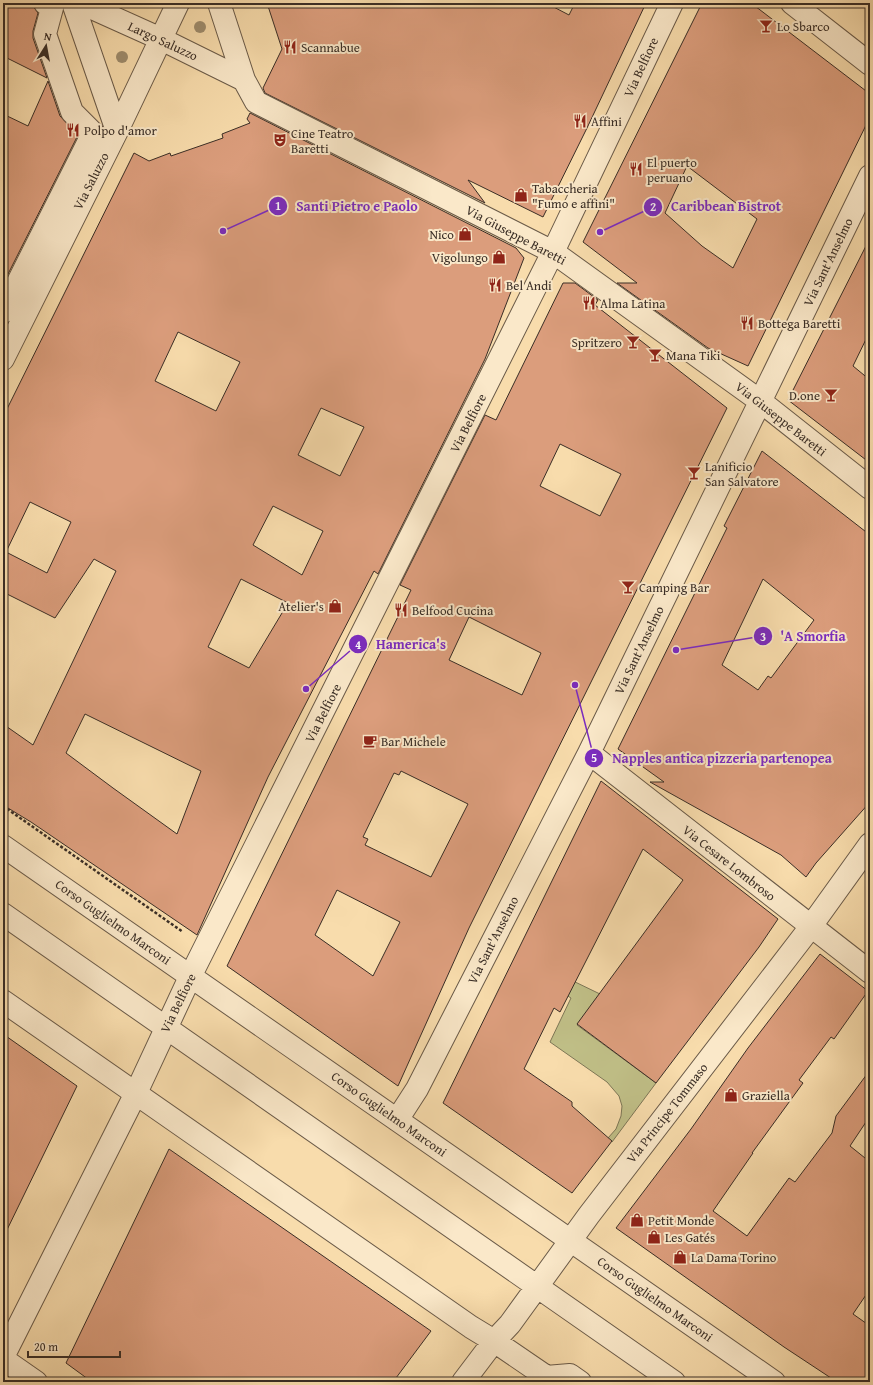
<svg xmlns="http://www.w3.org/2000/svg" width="873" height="1385" font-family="'Gentium Book Plus',serif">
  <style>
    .green { fill: #c0bf87; stroke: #7d7656 }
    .building { fill: #db9d7c; stroke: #3a2e26; fill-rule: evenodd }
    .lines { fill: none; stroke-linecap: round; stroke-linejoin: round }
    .minor-casing { stroke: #6a5a48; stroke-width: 24 }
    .path { stroke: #3a2e26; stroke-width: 2.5; stroke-dasharray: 3 2; stroke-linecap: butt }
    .minor { stroke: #fae8c9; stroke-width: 22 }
    .tree { fill: #9e8c6d }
    .labels { text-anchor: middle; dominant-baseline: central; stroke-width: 4; stroke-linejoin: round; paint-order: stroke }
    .poi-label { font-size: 13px; fill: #3a2e26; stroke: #fae8c9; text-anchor: start }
    .street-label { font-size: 13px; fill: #3a2e26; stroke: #fae8c9 }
    .leader { fill: none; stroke: #7b2cbf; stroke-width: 1.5 }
    .callout-dot { fill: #7b2cbf; stroke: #fae8c9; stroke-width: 1.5 }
    .mark-label { font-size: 12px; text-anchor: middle; font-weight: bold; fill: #fff }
    .callout-label { font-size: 14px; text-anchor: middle; font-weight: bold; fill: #7b2cbf; stroke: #fae8c9; stroke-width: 4; stroke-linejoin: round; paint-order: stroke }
  </style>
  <rect width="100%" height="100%" fill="#f8dcac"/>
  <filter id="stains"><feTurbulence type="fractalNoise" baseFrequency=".005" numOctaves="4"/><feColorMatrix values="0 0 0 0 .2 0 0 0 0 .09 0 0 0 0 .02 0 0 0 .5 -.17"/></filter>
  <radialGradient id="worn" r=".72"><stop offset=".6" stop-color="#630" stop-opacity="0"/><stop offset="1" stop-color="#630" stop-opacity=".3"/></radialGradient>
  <path class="green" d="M571 980 600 994 577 1025 656 1083 612 1142 608 1138 616 1129 621 1116 622 1106 619 1096 607 1082 550 1042 571 998 563 993Z"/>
  <path class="building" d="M3 3H28L33 6 38 13 33 31V38L47 78 3 56Z
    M267 3H546L569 15 575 3H646L587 128 543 217 468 180 485 203 265 93 263 88 282 49Z
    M702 3H751L870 94V117L748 366 708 348 617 283H637L583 242ZM687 166 757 219 733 268 702 246 665 213Z
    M48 81 60 116 78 135 3 284V114L28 126Z
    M250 113 516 248 524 258 485 359 378 574 374 571 268 777 197 935 31 822 3 805V724L33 745 116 571 94 559 55 618 3 592V417L134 153 149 161 170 153 171 156 223 138 222 134 250 123 247 119ZM178 332 240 362 216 411 155 381ZM321 408 364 427 340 476 298 455ZM30 502 71 522 47 573 6 552ZM273 506 323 531 302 575 253 545ZM241 579 288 603 249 668 208 647ZM85 714 201 771 177 834 113 788 66 753Z
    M870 238V331L853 366 870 380V463L788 400Z
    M563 283H575L598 300 595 305 727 408 469 928 398 1086 227 966 411 590 400 585 485 415 496 420ZM560 444 621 474 600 516 540 486ZM469 617 541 653 522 695 449 660ZM401 771 468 804 431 877 365 845 368 839 363 837 394 773 399 775ZM337 890 400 922 373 976 315 935Z
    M762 451 870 535V802L816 863 806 877 781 855 650 782H664L618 749 727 528 724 526ZM763 579 814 620 771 678 768 676 758 690 722 665Z
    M601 781 778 919 759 947 656 1083 577 1024 683 880 643 849 560 1012 554 1008 524 1069 572 1102V1106L612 1141 572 1193 443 1103Z
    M820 954 868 991 834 1039 831 1037 799 1080 803 1083 752 1153H753L713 1211 747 1236 789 1178 795 1182 832 1133 836 1116 870 1070V1116L850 1146 870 1162V1289L853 1314 870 1326V1382H837L784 1347 616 1228 691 1129 748 1048Z
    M3 1034 77 1086 3 1238Z
    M169 1149 431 1331 393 1382H92L66 1363Z"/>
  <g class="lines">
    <g class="minor-casing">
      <path id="minor" d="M73 3 117 131
        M81 3 161 39 244 80 256 102 553 252 760 401 870 488
        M219 3 244 80
        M792 3 870 64
        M3 312 93 133 72 112 45 34 52 8 45 3
        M3 359 117 131 178 3
        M589 753 870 972
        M3 846 774 1382
        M3 914 674 1382
        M3 1001 471 1327 494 1341 554 1382
        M397 1120 417 1089 589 753 870 176
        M3 1357 136 1093 190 977 553 252 672 3
        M3 1359 36 1382
        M546 1377 570 1375 580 1382
        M463 1382 494 1341 510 1324 589 1215 806 933 870 844"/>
    </g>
    <path class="path" d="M3 806 183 932"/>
    <use href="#minor" class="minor"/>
  </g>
  <g class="tree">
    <circle cx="200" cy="27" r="6"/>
    <circle cx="122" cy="57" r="6"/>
  </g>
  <defs>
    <g id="bar-bare" transform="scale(1.08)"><path d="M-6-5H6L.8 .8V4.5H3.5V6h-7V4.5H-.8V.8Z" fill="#8f2418" stroke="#fae8c9" stroke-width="2.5" paint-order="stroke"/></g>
    <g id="restaurant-bare" transform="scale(1.08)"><path d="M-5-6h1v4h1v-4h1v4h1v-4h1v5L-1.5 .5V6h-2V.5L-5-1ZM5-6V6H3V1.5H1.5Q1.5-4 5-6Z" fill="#8f2418" stroke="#fae8c9" stroke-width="2.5" paint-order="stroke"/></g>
    <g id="theatre-bare" transform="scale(1.08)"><path d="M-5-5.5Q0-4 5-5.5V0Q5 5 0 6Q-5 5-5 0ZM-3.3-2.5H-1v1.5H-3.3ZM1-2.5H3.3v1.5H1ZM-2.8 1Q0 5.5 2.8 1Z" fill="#8f2418" stroke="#fae8c9" stroke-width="2.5" paint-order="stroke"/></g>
    <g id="shop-bare" transform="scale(1.08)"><path d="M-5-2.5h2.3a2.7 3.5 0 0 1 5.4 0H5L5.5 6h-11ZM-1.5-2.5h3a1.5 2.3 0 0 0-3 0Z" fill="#8f2418" stroke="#fae8c9" stroke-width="2.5" paint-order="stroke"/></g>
    <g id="cafe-bare" transform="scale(1.08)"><path d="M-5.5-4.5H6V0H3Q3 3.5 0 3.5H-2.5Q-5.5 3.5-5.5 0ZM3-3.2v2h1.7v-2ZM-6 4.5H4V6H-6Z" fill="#8f2418" stroke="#fae8c9" stroke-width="2.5" paint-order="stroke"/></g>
  </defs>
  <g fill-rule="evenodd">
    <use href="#bar-bare" x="766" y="26"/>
    <use href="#restaurant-bare" x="290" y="47"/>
    <use href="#restaurant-bare" x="580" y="121"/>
    <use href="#restaurant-bare" x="73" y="130"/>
    <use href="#theatre-bare" x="280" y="140"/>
    <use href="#restaurant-bare" x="636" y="169"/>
    <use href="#shop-bare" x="521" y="195"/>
    <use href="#shop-bare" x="465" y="234"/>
    <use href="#shop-bare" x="499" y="257"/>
    <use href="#restaurant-bare" x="495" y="285"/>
    <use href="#restaurant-bare" x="589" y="303"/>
    <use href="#restaurant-bare" x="747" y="323"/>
    <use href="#bar-bare" x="633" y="342"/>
    <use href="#bar-bare" x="655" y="355"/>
    <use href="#bar-bare" x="831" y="395"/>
    <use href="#bar-bare" x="694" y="473"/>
    <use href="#bar-bare" x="628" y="587"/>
    <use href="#shop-bare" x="335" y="606"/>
    <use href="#restaurant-bare" x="401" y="610"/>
    <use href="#cafe-bare" x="370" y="741"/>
    <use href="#shop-bare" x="731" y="1095"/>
    <use href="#shop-bare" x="637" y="1220"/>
    <use href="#shop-bare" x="654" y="1237"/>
    <use href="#shop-bare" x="680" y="1257"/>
  </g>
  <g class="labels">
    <g class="poi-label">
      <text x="777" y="26">Lo Sbarco</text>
      <text x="301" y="47">Scannabue</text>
      <text x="591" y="121">Affini</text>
      <text x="84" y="130">Polpo d'amor</text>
      <text x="291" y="133">Cine Teatro<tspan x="291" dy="15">Baretti</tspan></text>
      <text x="647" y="162">El puerto<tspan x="647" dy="15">peruano</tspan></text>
      <text x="532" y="188">Tabaccheria<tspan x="532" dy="15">"Fumo e affini"</tspan></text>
      <text x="454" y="234" text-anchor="end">Nico</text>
      <text x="488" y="257" text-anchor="end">Vigolungo</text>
      <text x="506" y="285">Bel Andi</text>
      <text x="600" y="303">Alma Latina</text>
      <text x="758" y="323">Bottega Baretti</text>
      <text x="622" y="342" text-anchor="end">Spritzero</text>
      <text x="666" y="355">Mana Tiki</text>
      <text x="820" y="395" text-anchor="end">D.one</text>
      <text x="705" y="466">Lanificio<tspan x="705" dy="15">San Salvatore</tspan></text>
      <text x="639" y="587">Camping Bar</text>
      <text x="324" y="606" text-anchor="end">Atelier's</text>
      <text x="412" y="610">Belfood Cucina</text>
      <text x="381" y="741">Bar Michele</text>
      <text x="742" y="1095">Graziella</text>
      <text x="648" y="1220">Petit Monde</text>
      <text x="665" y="1237">Les Gatés</text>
      <text x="691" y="1257">La Dama Torino</text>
    </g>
    <g class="street-label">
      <text transform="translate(163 41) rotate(25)">Largo Saluzzo</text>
      <text transform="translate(641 67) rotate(-65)">Via Belfiore</text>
      <text transform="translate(91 181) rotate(-63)">Via Saluzzo</text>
      <text transform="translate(516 235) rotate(28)">Via Giuseppe Baretti</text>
      <text transform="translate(828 262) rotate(-64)">Via Sant'Anselmo</text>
      <text transform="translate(781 419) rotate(38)">Via Giuseppe Baretti</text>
      <text transform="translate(468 423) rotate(-63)">Via Belfiore</text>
      <text transform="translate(639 650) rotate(-64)">Via Sant'Anselmo</text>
      <text transform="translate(323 713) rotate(-63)">Via Belfiore</text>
      <text transform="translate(729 863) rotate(38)">Via Cesare Lombroso</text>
      <text transform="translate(113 922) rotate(35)">Corso Guglielmo Marconi</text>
      <text transform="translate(493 940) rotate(-63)">Via Sant'Anselmo</text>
      <text transform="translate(178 1003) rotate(-64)">Via Belfiore</text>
      <text transform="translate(667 1113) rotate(-52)">Via Principe Tommaso</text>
      <text transform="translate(389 1114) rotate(35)">Corso Guglielmo Marconi</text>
      <text transform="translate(655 1299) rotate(35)">Corso Guglielmo Marconi</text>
    </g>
  </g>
  <path class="leader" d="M223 231L278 206M600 232L653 207M676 650L763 636M306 689L358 644M575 685L594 758"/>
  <g class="callout-dot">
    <circle cx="223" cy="231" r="4"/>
    <circle cx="600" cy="232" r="4"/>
    <circle cx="676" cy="650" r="4"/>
    <circle cx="306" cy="689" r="4"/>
    <circle cx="575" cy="685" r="4"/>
    <circle cx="278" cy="206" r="10"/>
    <circle cx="653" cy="207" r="10"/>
    <circle cx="763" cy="636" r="10"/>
    <circle cx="358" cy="644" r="10"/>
    <circle cx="594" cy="758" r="10"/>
  </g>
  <g class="mark-label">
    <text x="278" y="210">1</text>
    <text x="653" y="211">2</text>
    <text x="763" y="641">3</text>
    <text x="358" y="649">4</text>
    <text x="594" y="762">5</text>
  </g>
  <g class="callout-label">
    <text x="357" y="211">Santi Pietro e Paolo</text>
    <text x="726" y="211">Caribbean Bistrot</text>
    <text x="813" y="641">'A Smorfia</text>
    <text x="411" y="649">Hamerica's</text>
    <text x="722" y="763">Napples antica pizzeria partenopea</text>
  </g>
  <rect width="873" height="1385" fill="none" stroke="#f8dcac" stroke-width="16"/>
  <rect x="4" y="4" width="865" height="1377" fill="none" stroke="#3a2e26" stroke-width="2"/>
  <rect x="8" y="8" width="857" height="1369" fill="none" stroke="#3a2e26"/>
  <g transform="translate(46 46) rotate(11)" stroke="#fae8c9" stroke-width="3" paint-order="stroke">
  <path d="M0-3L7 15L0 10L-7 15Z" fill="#3a2e26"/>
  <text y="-6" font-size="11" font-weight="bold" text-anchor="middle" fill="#3a2e26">N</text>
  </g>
  <path d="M28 1351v6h92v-6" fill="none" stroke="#3a2e26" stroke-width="2"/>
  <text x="34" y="1351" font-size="12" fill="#3a2e26" stroke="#fae8c9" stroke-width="3" paint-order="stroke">20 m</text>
  <rect width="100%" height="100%" filter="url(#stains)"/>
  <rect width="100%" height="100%" fill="url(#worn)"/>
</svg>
